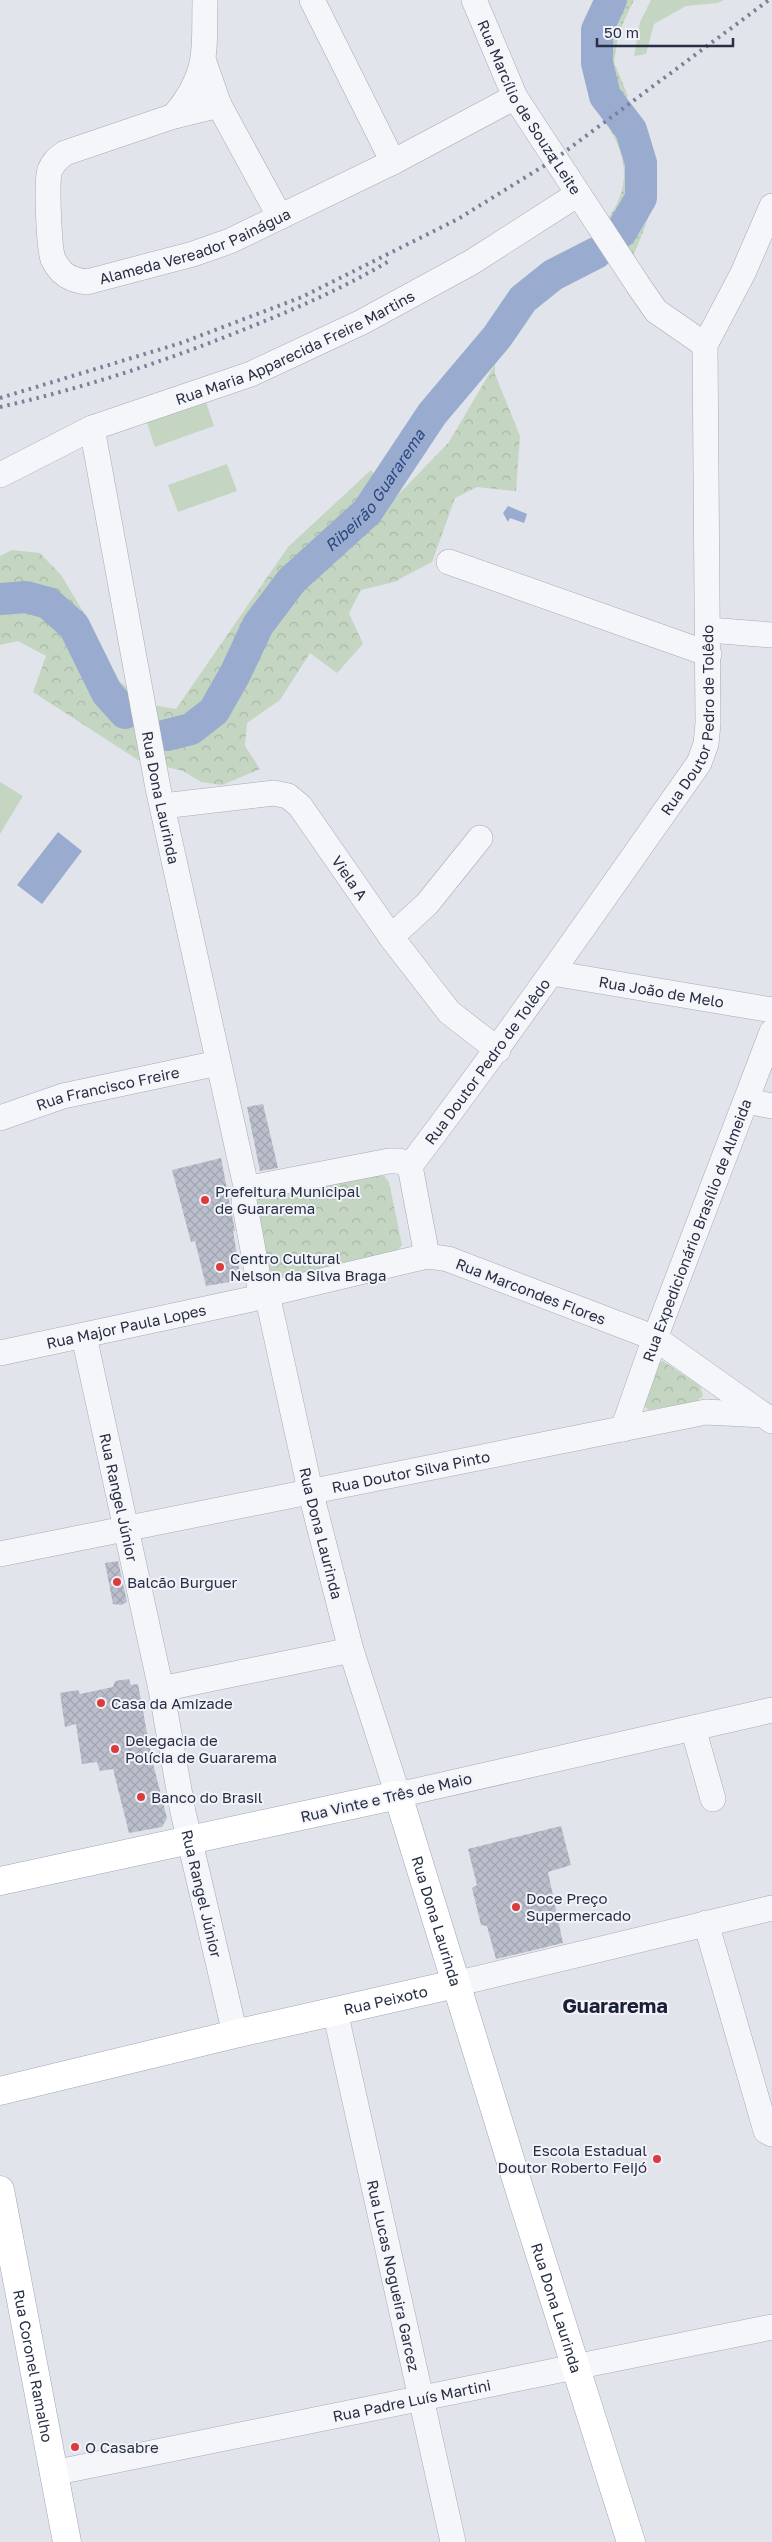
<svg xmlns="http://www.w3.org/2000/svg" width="772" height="2542" font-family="'Golos Text',sans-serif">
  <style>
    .grass { fill: url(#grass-dots) }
    .forest { fill: url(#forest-crowns) }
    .pitch { fill: #c4d6c2 }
    .water { fill: #99accf }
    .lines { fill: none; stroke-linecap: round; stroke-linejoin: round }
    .river { stroke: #99accf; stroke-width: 32 }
    .building { fill: url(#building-cross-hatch) }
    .minor-casing { stroke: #a6aab6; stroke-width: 26 }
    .major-casing { stroke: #9fa6b9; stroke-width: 29 }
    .minor { stroke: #f5f6f9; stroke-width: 25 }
    .major { stroke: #fff; stroke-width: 28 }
    .rail { stroke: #798097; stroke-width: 4; stroke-dasharray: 2.5 5; stroke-linecap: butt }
    .poi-dot { fill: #dd3a3e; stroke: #f1f3f8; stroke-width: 2 }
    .labels { text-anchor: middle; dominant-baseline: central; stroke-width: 4; stroke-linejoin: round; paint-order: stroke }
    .street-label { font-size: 15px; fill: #282f45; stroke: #f1f3f8 }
    .poi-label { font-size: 15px; fill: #282f45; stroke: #f1f3f8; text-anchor: start }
    .water-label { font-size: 16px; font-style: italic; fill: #2d477e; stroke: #f1f3f8 }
    .district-label { font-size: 20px; font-weight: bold; fill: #1a2036; stroke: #f1f3f8 }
  </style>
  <defs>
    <pattern id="grass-dots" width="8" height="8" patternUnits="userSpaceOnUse" patternTransform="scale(1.25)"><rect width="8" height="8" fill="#c4d6c2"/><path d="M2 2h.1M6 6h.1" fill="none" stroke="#a8b8a8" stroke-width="1.8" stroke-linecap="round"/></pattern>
    <pattern id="forest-crowns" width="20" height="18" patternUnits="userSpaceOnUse" patternTransform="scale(1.25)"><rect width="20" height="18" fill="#c4d6c2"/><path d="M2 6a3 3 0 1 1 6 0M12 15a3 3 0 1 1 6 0" fill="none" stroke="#a8b8a8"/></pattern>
    <pattern id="building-cross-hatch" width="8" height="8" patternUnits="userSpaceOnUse" patternTransform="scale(1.25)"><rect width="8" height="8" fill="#bbbfcc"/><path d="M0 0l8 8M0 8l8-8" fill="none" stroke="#a1a4b1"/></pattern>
  </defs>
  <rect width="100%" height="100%" fill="#e1e4eb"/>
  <path class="grass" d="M600 0H634L619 32 614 62 628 96 601 115 590 77 589 24Z
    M635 109C663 172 660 196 632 258L609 217C630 187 628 159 609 128Z"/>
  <path class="forest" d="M495 364V374L520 436 516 491 477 487 455 498 432 562 394 582 361 590 349 613 363 644 337 673 310 653 280 700 247 723 245 746 260 769 222 785 201 782 183 771 138 760 33 692 46 656 18 641 0 645V556L12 550 40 553 61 575 84 613 111 674 147 704 176 709 288 547 371 470 394 499 449 442Z
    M377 1175 384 1176 389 1182 402 1245 396 1252 270 1286 253 1199Z
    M663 1361 700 1386 703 1396 697 1401 649 1410 645 1407 644 1402 659 1362Z"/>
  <path class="pitch" d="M651 0H724L717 3 686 6 654 24 646 54 634 56 640 22Z
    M205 399 214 426 155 447 146 420Z
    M227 464 237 491 178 512 168 485Z
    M0 782 23 796 0 834Z"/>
  <path class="water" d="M508 506 527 514 524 523 510 518 508 522 503 513Z
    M58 832 82 851 42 904 17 885Z"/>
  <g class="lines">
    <g class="river">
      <path d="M611 0 597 30V63L605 96 631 130 641 163V198L621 232"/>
      <path d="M0 599 26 597 48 603 74 626 107 693 125 713"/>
      <path id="s1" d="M167 735 191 729 214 711 235 674 258 625 292 580 367 512 432 414 497 337 523 299 553 275 596 253"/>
    </g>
  </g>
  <path class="building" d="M263 1104 278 1168 260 1171 247 1107Z
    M221 1158 235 1231H233L241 1280 206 1286 195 1241 191 1242 172 1170Z
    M118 1561 127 1602 121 1605 113 1604 105 1563Z
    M129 1679 131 1685 138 1684 152 1760 167 1818 162 1827 129 1833 113 1769 100 1771 97 1762 82 1764 76 1724 65 1727 60 1693 78 1690 80 1694 113 1687 115 1681Z
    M561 1826 571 1865 548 1872 563 1943 496 1959 487 1926 481 1925 472 1888 477 1885 468 1849Z"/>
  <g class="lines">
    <g class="minor-casing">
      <g id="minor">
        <path d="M312 0 393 162"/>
        <path id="s2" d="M474 0 515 97 638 285 656 311 705 345"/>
        <path d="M204 62 219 105 280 217"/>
        <path id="s3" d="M219 105 174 116 65 153C58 158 53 162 50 170 46 181 49 248 53 259 55 263 59 269 62 272 69 279 78 281 87 282L193 254 230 241 393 162 515 97"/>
        <path d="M174 116C209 74 204 52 205 0"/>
        <path id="s4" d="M92 428 158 788 245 1182 255 1187 389 1161H399L410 1166"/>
        <path id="s5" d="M0 475 92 428 251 374 362 322 472 262 578 194"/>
        <path d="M449 562 709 654"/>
        <path d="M709 630 772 635"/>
        <path id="s6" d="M163 806 274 793 288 796 300 806 391 937 449 1012 498 1050"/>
        <path d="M391 937 427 904 480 838"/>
        <path id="s7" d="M552 973 772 1010"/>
        <path d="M747 1101 772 1106"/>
        <path id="s8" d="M0 1118 63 1096 218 1063"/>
        <path id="s9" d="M410 1166C510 1034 604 898 699 763L706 744 708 723 705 345 743 273 772 206"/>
        <path d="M410 1166 427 1256"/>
        <path d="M244 1201 260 1288"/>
        <path id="s10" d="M85 1341 161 1689 183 1812 235 2034"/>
        <path id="s11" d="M0 1353 252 1299"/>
        <path id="s12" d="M772 1421 655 1338 448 1259 427 1256 267 1294 310 1490 351 1650 398 1795 772 1710"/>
        <path id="s13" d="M623 1429 655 1338 772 1032"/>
        <path id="s14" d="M0 1554 706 1412 764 1415"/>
        <path d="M161 1689 351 1650"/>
        <path d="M693 1728 713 1799"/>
        <path d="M706 1923 766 2131 772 2134"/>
        <path d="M455 1984 772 1908"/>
        <path id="s15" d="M335 2011 453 2542"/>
        <path id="s16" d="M53 2473 772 2327"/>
      </g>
    </g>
    <g class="major-casing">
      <g id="major">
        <path id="s17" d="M0 1881 398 1795 519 2188 631 2542"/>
        <path id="s18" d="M0 2091 235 2034 455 1984"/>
        <path id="s19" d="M0 2190 67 2542"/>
      </g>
    </g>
    <use href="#minor" class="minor"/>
    <use href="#major" class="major"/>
    <path class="rail" d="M0 398 181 343 302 297 458 219 555 159 769 0
      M0 407C84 388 166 361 245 329 295 309 344 288 389 261"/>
  </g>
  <g class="poi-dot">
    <circle cx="205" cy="1200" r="5"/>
    <circle cx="220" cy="1267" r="5"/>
    <circle cx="117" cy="1582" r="5"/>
    <circle cx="101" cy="1703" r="5"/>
    <circle cx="115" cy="1749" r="5"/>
    <circle cx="141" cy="1797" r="5"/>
    <circle cx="516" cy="1907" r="5"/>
    <circle cx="657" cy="2159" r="5"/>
    <circle cx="75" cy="2447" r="5"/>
  </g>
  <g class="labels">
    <g class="street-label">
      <text stroke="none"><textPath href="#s2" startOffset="121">Rua Marcílio de Souza Leite</textPath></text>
      <text stroke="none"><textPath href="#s3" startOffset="431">Alameda Vereador Painágua</textPath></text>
      <text stroke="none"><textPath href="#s5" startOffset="322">Rua Maria Apparecida Freire Martins</textPath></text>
      <text stroke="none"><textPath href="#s9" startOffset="535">Rua Doutor Pedro de Tolêdo</textPath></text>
      <text stroke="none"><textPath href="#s4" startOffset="376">Rua Dona Laurinda</textPath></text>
      <text stroke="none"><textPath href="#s6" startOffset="229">Viela A</textPath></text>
      <text stroke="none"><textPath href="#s7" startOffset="111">Rua João de Melo</textPath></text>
      <text stroke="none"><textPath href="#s9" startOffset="130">Rua Doutor Pedro de Tolêdo</textPath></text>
      <text stroke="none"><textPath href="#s8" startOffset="112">Rua Francisco Freire</textPath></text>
      <text stroke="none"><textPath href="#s13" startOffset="212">Rua Expedicionário Brasílio de Almeida</textPath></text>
      <text transform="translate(531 1291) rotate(21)">Rua Marcondes Flores</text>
      <text stroke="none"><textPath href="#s11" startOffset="129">Rua Major Paula Lopes</textPath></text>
      <text stroke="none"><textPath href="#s14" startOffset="419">Rua Doutor Silva Pinto</textPath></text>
      <text stroke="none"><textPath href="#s10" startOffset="160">Rua Rangel Júnior</textPath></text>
      <text stroke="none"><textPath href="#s12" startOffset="796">Rua Dona Laurinda</textPath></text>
      <text transform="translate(386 1797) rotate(-13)">Rua Vinte e Três de Maio</text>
      <text stroke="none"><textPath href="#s10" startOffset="565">Rua Rangel Júnior</textPath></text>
      <text stroke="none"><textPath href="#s17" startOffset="539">Rua Dona Laurinda</textPath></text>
      <text stroke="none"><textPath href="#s18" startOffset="396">Rua Peixoto</textPath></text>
      <text stroke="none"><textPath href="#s15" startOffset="271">Rua Lucas Nogueira Garcez</textPath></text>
      <text stroke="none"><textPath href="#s17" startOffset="944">Rua Dona Laurinda</textPath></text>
      <text stroke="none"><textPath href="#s19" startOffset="179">Rua Coronel Ramalho</textPath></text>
      <text stroke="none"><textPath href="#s16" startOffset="366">Rua Padre Luís Martini</textPath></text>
    </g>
    <g class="poi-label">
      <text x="215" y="1191">Prefeitura Municipal<tspan x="215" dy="17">de Guararema</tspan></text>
      <text x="230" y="1258">Centro Cultural<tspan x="230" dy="17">Nelson da Silva Braga</tspan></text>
      <text x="127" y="1582">Balcão Burguer</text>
      <text x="111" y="1703">Casa da Amizade</text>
      <text x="125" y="1740">Delegacia de<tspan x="125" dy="17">Polícia de Guararema</tspan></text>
      <text x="151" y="1797">Banco do Brasil</text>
      <text x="526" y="1898">Doce Preço<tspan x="526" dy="17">Supermercado</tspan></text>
      <text x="647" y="2150" text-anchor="end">Escola Estadual<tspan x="647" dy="17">Doutor Roberto Feijó</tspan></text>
      <text x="85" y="2447">O Casabre</text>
    </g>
    <g class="water-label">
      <text stroke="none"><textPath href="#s1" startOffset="330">Ribeirão Guararema</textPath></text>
    </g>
    <g class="district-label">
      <text x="615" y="2005">Guararema</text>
    </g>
  </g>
  <path d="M597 38v8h136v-8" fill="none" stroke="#282f45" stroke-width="2.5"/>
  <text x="604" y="38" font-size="15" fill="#282f45" stroke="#f1f3f8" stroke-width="4" paint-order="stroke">50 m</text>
</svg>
